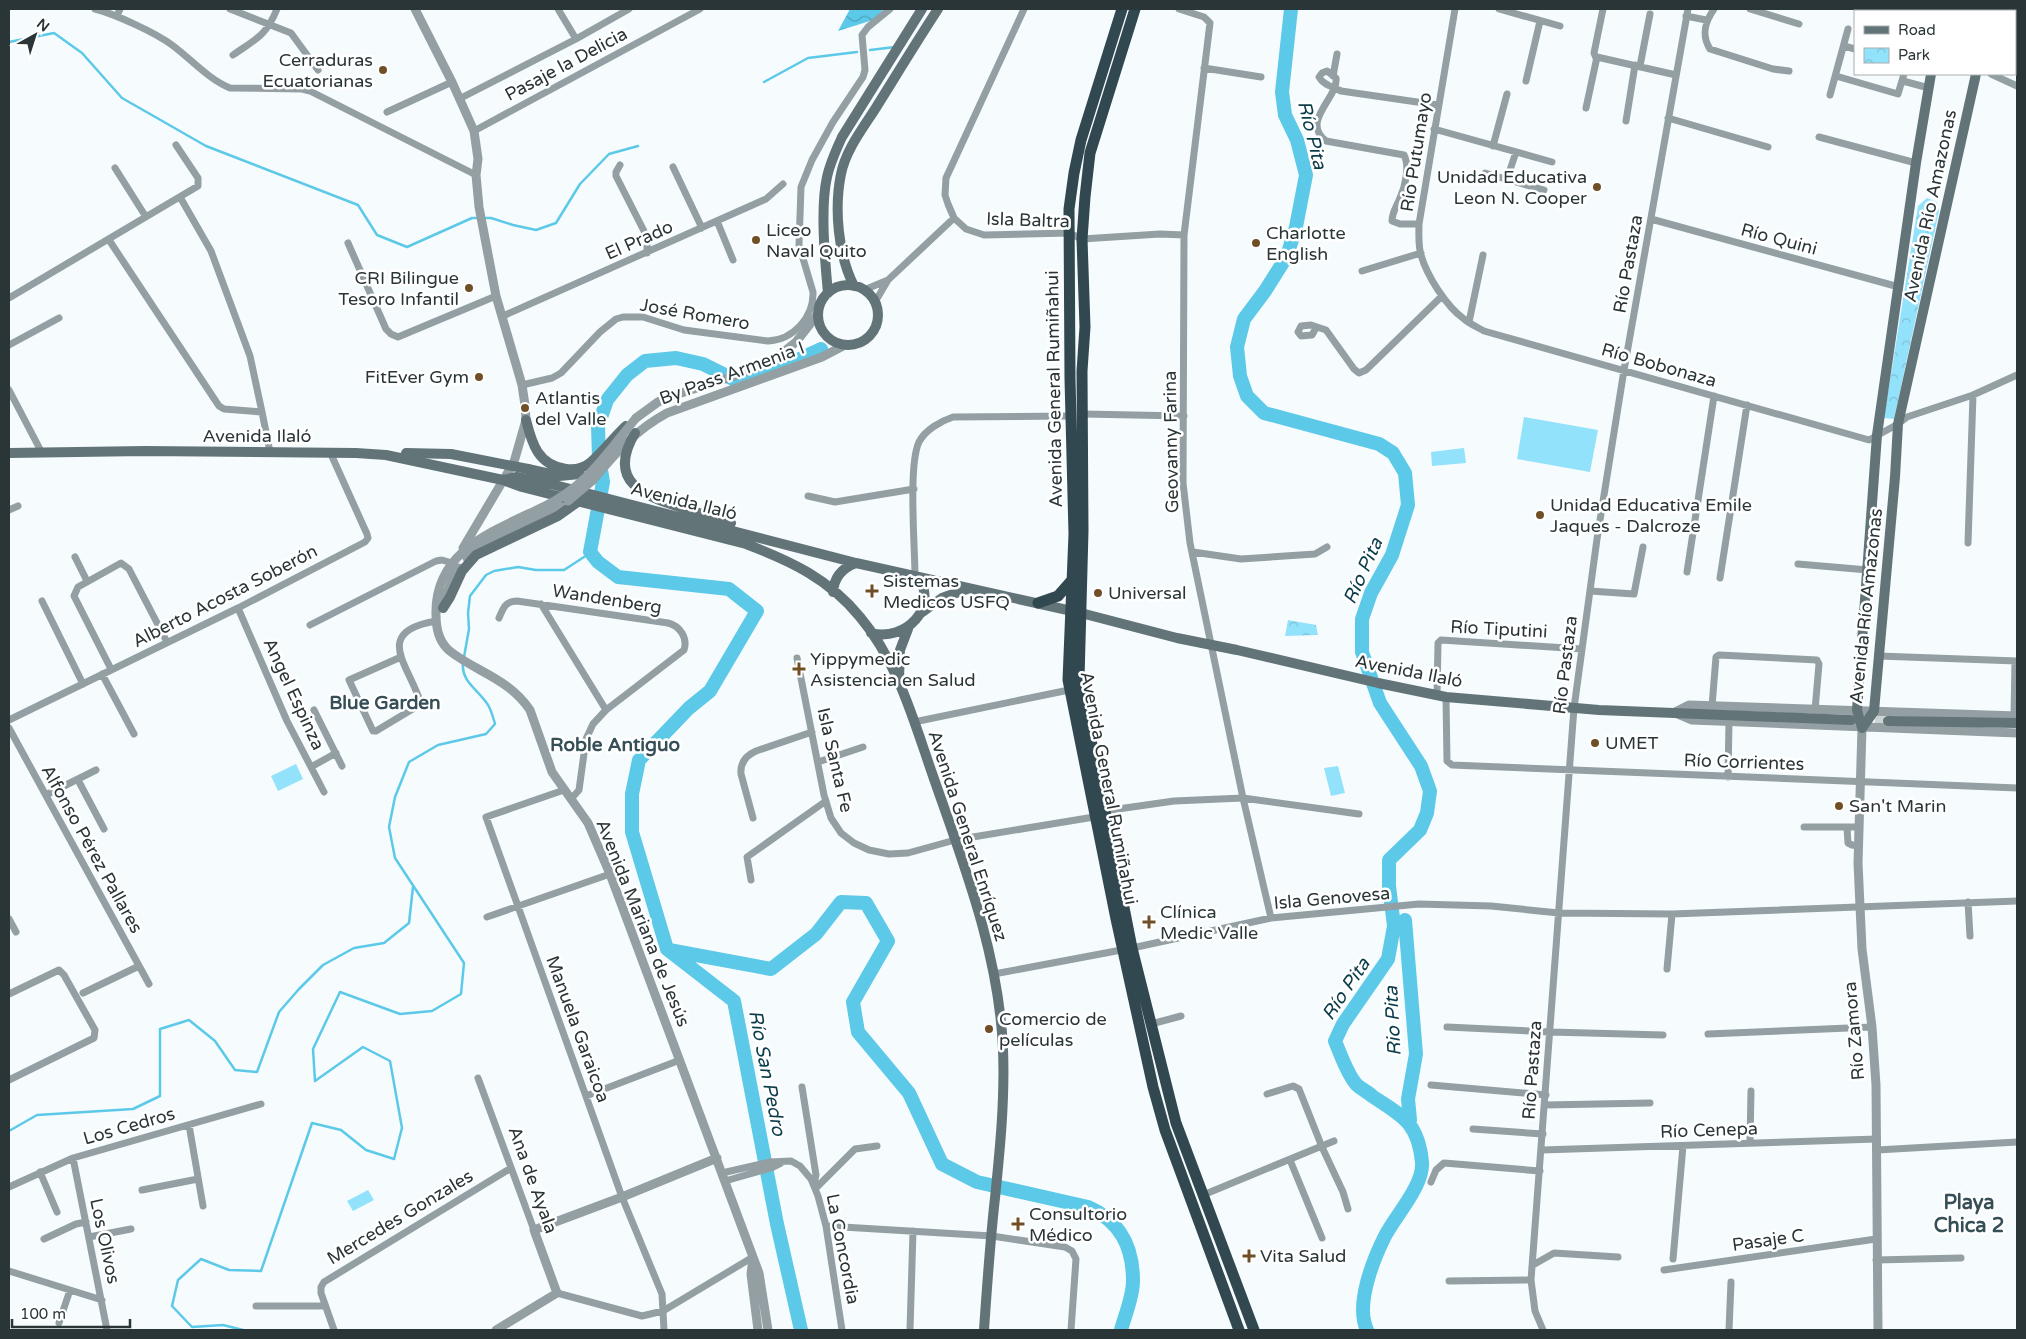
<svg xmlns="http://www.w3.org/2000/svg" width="2026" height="1339" font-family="'Varela Round',sans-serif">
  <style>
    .park { fill: url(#park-crowns) }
    .pitch { fill: #92e2fb }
    .water { fill: url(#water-waves) }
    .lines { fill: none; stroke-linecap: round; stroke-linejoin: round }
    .stream { stroke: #5cc9e8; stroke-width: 2.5 }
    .river { stroke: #5cc9e8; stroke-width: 14 }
    .secondary-tunnel { stroke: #cdd4d6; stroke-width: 10; stroke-dasharray: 10 5; stroke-linecap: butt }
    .minor { stroke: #939fa3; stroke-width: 7 }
    .tertiary { stroke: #939fa3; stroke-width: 9 }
    .secondary { stroke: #637479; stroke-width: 10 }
    .trunk { stroke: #324850; stroke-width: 11 }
    .tertiary-bridge { stroke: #939fa3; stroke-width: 9 }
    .secondary-bridge { stroke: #637479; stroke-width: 10 }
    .poi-dot { fill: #704f26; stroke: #fff; stroke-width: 2 }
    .labels { text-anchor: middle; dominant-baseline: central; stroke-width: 5; stroke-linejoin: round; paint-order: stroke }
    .poi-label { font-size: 18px; fill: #2a3538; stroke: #fff; text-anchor: start }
    .street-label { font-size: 18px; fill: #2a3538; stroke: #fff }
    .water-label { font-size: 19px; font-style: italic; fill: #0a3c4a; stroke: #fff }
    .neighbourhood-label { font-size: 19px; font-weight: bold; fill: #364f57; stroke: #fff }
    .quarter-label { font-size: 20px; font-weight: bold; fill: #364f57; stroke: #fff }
  </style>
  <defs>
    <pattern id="park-crowns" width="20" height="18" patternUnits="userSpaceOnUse" patternTransform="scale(1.25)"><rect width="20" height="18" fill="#92e2fb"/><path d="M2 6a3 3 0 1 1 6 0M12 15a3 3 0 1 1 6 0" fill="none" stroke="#7ec2d8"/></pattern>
    <pattern id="water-waves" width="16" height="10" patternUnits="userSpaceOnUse" patternTransform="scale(1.25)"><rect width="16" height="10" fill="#5cc9e8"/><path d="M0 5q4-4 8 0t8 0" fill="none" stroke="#4ca4bd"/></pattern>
  </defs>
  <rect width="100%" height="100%" fill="#f6fcfe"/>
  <path class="park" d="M1927 198 1937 202 1939 211 1894 419 1884 418 1918 206Z
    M1288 620 1316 625 1318 635 1285 636Z"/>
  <path class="pitch" d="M1524 417 1598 430 1590 472 1517 459Z
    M1464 448 1466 463 1432 466 1431 452Z
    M296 764 303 779 278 791 271 776Z
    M1338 766 1345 793 1331 796 1324 768Z
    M368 1190 374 1200 353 1211 347 1201Z"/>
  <path class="water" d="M850 9H884L873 20 838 31Z"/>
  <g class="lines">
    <path class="stream" d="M9 42 54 33 82 53 122 98 206 146 358 205 377 235 407 247 472 218H478
      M870 50 895 47
      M764 82 808 58 857 52
      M484 218H491L513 225 536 230 556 223 580 184 609 154 638 146
      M464 657 469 629 468 613 470 596 486 575 494 571 518 567 536 570H564L584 557
      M9 1131 37 1115 133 1109 160 1096V1029L189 1020 215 1041 235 1070 257 1072 279 1012 299 989 323 965 354 948 384 943 409 923 413 887
      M243 1330 223 1325 192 1327 172 1306 178 1280 201 1259 229 1270 261 1271 312 1123 341 1130 366 1150 394 1159 402 1128 390 1061 363 1047 315 1081 313 1049 340 992 400 1014 432 1011 461 994 464 963 395 858 389 827 395 797 409 762 438 745 486 734 495 724C493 717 491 708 486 702 477 689 461 681 463 663"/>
    <path class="river" d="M1291 9 1282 92 1285 115 1297 140 1306 175 1296 227 1287 256 1265 291 1244 319 1237 347 1240 376 1247 396 1264 413 1379 444 1393 453 1405 473 1408 505 1392 555 1371 593 1362 619V652L1380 703 1421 766 1430 791 1427 813 1420 830 1389 860V886L1394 926 1388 959 1343 1024 1335 1041C1340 1053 1348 1076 1357 1085 1361 1089 1368 1092 1372 1096 1402 1116 1418 1122 1422 1162 1424 1185 1396 1215 1385 1236 1373 1260 1355 1305 1367 1330
      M1405 920 1416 1054 1408 1099 1410 1120
      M669 950 771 969 816 934 841 902 866 903 888 941 853 1002 858 1032 909 1093 942 1164 977 1182 1088 1207C1120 1221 1133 1246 1133 1281 1133 1297 1125 1315 1121 1330
      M801 1330 777 1224 734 1001 667 949 632 832V794L639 760 689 708 710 691 757 611 729 589 618 577 598 562 590 552 603 482 599 458 598 426 607 400 627 375 645 361 676 358 703 364 735 380 771 372 821 349"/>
    <path class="secondary-tunnel" d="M1860 720 1888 721"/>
    <path class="minor" d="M95 9C115 14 156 33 172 45 191 59 208 79 230 88L302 89 310 91 476 175
      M230 9 291 33 318 70
      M558 9 576 39
      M1024 9 946 178 945 195 948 204 954 218 966 229 984 235 1069 233 1082 239 1160 234 1184 235
      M1179 9 1204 17 1210 23 1184 235 1183 483 1190 543 1243 798 1271 918
      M1455 9 1419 224C1419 234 1418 245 1421 255 1427 276 1446 306 1464 319 1470 324 1477 327 1484 331L1869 440 1898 424 1907 417 1973 395 2017 375
      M1499 9 1560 26
      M1714 9C1705 22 1701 35 1710 49L1773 69 1789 71
      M1750 9 1799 24
      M2003 9 2010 10
      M2015 15 2017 16
      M117 16 120 9
      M1686 16 1706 20
      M1844 46 1855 49
      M233 55C256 39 266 36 277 9
      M1596 58 1594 53 1603 9
      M1640 66 1650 14
      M1204 68 1261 77
      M1991 74 2017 86
      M1333 76 1337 54
      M1836 76 1898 94 1904 74
      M1526 81 1540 21
      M1903 81 1929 88
      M1830 95 1848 29
      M459 99 576 39 629 9
      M1586 108 1597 57 1676 75
      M387 112 452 82
      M1668 118 1768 147
      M1626 121 1635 65
      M1434 129 1552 162
      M474 131 700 9
      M1819 137 1916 163
      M1493 146 1507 94
      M620 165 616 172V176L644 231 647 240V253
      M673 167 702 228
      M115 168 146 217
      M1485 173 1544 190
      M1507 179 1516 152
      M1651 219 1899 287
      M717 221 733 260
      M1419 224H1400L1392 221C1392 212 1397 206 1400 198 1405 187 1410 166 1404 155L1326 141C1300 121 1339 97 1336 78L1327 71 1322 73 1319 77C1323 85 1333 87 1341 91L1438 105
      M109 240 219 406 224 409 262 412 250 356 211 251 180 197
      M348 243 386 329 391 334 398 337 496 296
      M1362 271 1421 253
      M864 290 888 280
      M9 298 198 186V178L176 145
      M875 302 888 280 954 218
      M503 316 766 199 783 184
      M1469 322 1483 255
      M1316 328 1312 335 1301 336 1298 332 1301 326 1311 325 1326 330 1354 369 1359 373 1366 370 1442 296
      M9 345 59 318
      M522 385 552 378 561 373 600 332 616 319 623 317H643L684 330 768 341C793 340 814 317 813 292L799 245 801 187 812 160 833 122 863 77 865 70 862 35 868 27 890 9
      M9 390 42 453
      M262 412 270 452
      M1083 414 1184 416
      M808 496 835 502 914 489
      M9 510 18 506
      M1968 543 1973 395
      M1193 552 1241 559 1315 554 1327 547
      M75 557 87 581
      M1798 564 1868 570
      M1687 572 1714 396
      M915 577C915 547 908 465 919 442 925 430 941 421 953 417L1071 416
      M1720 578 1747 405
      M1590 591 1634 594 1643 547
      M42 601 83 684
      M541 604 606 710
      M238 608 287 721 324 792
      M499 618C503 609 505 601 517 601L668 623C680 626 688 638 684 650L606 710 593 724 586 739 579 790 571 799
      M310 625 436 561 442 560 452 563
      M1879 656 2017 661
      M401 657 349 680 373 731H376L421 704C410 666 371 632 436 621
      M797 658 824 795 831 818 841 833 854 843 869 850 889 854 908 853 955 840 1094 817
      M111 669 74 596 78 587 121 563 129 569 167 642
      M102 674 134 734
      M1437 695 1438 643 1441 640 1582 649
      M1446 697 1447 761 1452 765 2017 788
      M1712 706 1716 657 1719 655 1817 660 1819 664 1815 710
      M314 710 342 766
      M2014 716 2015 661
      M9 720 238 608 365 542 368 538 367 534 330 452
      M914 722 1069 690
      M9 728 149 984
      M818 762 863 747
      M311 767 336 753
      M1728 777 1729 722
      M78 780 104 829
      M564 790 486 817 622 1197 662 1294 664 1330
      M46 795 96 770
      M1104 811 1174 801 1243 798 1359 814
      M753 818 741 774C740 763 745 756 756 751L812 732
      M1804 827H1859
      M1847 828 1848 843 1852 845 1859 846
      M751 880 747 857 826 801
      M1968 902 1970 936
      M487 917 610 874
      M9 919 16 932
      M1667 969 1672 914
      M994 974 1132 948 1271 918 1419 904 1491 906 1559 913 1672 914 2017 901
      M83 993 139 966
      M9 994 59 970 64 975 95 1030 94 1038 9 1080
      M1151 1024 1181 1016
      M1447 1027 1550 1032 1663 1035
      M1708 1034 1872 1027
      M478 1078 534 1230
      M1431 1085 1546 1095
      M802 1087 816 1175 814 1184
      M1267 1094 1293 1086 1299 1089 1322 1147 1343 1192 1348 1209
      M586 1096 680 1060
      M1545 1105 1650 1103
      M189 1125 203 1206
      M1473 1129 1543 1134
      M1750 1143 1751 1091
      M1542 1150 1877 1139
      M1877 1150 2017 1142
      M73 1158 107 1330
      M1290 1160 1322 1238
      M40 1172 57 1212
      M722 1173 770 1162 791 1161 800 1166 811 1179 818 1196 826 1226 842 1330
      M725 1181 771 1168 781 1163
      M1431 1182 1436 1170 1444 1163 1540 1171
      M9 1187 73 1158 261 1104
      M816 1188 855 1149 877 1146
      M142 1190 198 1179
      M1203 1195 1334 1141
      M826 1226 992 1236 1065 1247 1072 1251 1076 1259 1071 1330
      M89 1237 131 1229
      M44 1239 76 1224 86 1222
      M1673 1259 1683 1146
      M1876 1260 1961 1258
      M1533 1265 1554 1253 1618 1257
      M1664 1270 1876 1239
      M9 1271 102 1300
      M1449 1281 1531 1280
      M557 1293 642 1316 663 1311 753 1257
      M256 1306H325
      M59 1323 70 1290
      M334 1330 321 1293V1287L324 1282 511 1168
      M910 1330 913 1231
      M1543 1330 1535 1311 1531 1280 1574 708 1597 539 1624 370 1688 9
      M1729 1330 1731 1282"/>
    <path class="tertiary" d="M415 9 452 82 474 131 478 159 476 175 479 207 496 296 522 385 525 405 526 420 514 462 463 548
      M636 418 658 402 672 396 734 376 776 358 796 342 818 314
      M593 480C616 453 634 431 667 413L822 357 845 345
      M543 507C494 531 434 550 436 615 436 630 439 643 451 652 479 673 509 679 530 710L552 772 588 823 610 874 759 1273 768 1330
      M467 558C489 534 539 520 568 501
      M445 599 452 580 459 568
      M1673 713 1689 705 2017 716
      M1678 714 1692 720 2017 733
      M1862 728 1858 863 1862 949 1872 1027 1876 1085 1878 1330
      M753 1258 751 1274 758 1330
      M496 1330 557 1293 534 1230 622 1197 717 1158"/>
    <path class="secondary" d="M1940 11V9
      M1989 11V9
      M818 315a30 30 0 1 1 60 0a30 30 0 1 1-60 0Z
      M854 286C838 255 834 208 841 174 846 149 864 127 877 106 897 74 917 41 938 9
      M828 293C825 261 820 208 827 177 830 163 836 150 842 137L922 9
      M526 420C532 444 538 465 566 469 574 470 584 468 591 462 604 451 614 437 626 426
      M635 433C606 482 644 496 683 508 699 513 715 518 731 523
      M9 453 145 451 356 453 386 455 503 480 522 487 746 544C791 561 829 579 860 617 898 662 914 722 933 776 964 865 999 954 1003 1049 1005 1099 1000 1149 995 1198 990 1242 987 1286 984 1330
      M528 469 559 476 580 474
      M503 480 517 477 551 484 856 563 1081 613 1177 638 1237 650 1378 683 1446 697 1599 710 1851 720
      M833 592C834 577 842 568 856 563
      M443 608 450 597 462 571 476 555 558 516 579 501
      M921 613 942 598 967 589
      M871 633C906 642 939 607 918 577
      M899 679 900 650 908 629
      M1888 721 2017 723
      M1862 728 1874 711 1895 477 1898 424 1976 74
      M1862 728 1857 710 1877 435 1916 163 1931 74"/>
    <path class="trunk" d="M1122 9 1081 140 1074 173 1069 209 1070 379 1074 534 1068 680 1116 919 1153 1087 1165 1130 1239 1330
      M1135 9 1090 153 1085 197 1082 239 1085 327 1082 371 1083 531 1079 679 1132 948 1176 1123 1254 1330
      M1038 603 1058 596 1073 579"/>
    <path class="tertiary-bridge" d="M568 501 593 480
      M543 507C586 487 607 453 636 418"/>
    <path class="secondary-bridge" d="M406 453 451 454 528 469"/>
  </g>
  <g class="poi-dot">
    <circle cx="383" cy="70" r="5"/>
    <circle cx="1597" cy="187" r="5"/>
    <circle cx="756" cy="240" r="5"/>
    <circle cx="1256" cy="243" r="5"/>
    <circle cx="469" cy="288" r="5"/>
    <circle cx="479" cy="377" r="5"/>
    <circle cx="525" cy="408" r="5"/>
    <circle cx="1540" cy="515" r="5"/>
    <path d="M869.5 583.5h5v5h5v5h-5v5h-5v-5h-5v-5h5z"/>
    <circle cx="1098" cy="593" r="5"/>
    <path d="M796.5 661.5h5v5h5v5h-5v5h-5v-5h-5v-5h5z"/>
    <circle cx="1595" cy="743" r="5"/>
    <circle cx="1839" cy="806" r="5"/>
    <path d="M1146.5 914.5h5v5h5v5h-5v5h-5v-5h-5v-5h5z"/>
    <circle cx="989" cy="1029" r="5"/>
    <path d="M1015.5 1216.5h5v5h5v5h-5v5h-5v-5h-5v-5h5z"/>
    <path d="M1246.5 1248.5h5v5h5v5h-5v5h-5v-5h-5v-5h5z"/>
  </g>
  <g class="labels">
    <g class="poi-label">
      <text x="373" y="60" text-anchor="end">Cerraduras<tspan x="373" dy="21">Ecuatorianas</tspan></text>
      <text x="1587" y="177" text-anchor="end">Unidad Educativa<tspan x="1587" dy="21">Leon N. Cooper</tspan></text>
      <text x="766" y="230">Liceo<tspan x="766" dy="21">Naval Quito</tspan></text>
      <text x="1266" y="233">Charlotte<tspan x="1266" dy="21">English</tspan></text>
      <text x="459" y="278" text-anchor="end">CRI Bilingue<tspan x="459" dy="21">Tesoro Infantil</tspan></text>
      <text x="469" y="377" text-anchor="end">FitEver Gym</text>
      <text x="535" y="398">Atlantis<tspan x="535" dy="21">del Valle</tspan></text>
      <text x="1550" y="505">Unidad Educativa Emile<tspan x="1550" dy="21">Jaques - Dalcroze</tspan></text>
      <text x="883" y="581">Sistemas<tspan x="883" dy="21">Medicos USFQ</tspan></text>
      <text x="1108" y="593">Universal</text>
      <text x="810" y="659">Yippymedic<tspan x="810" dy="21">Asistencia en Salud</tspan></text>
      <text x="1605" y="743">UMET</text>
      <text x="1849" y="806">San't Marin</text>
      <text x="1160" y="912">Clínica<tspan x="1160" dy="21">Medic Valle</tspan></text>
      <text x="999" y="1019">Comercio de<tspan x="999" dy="21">películas</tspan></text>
      <text x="1029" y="1214">Consultorio<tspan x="1029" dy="21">Médico</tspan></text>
      <text x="1260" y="1256">Vita Salud</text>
    </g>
    <g class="street-label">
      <text transform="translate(566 64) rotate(-28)">Pasaje la Delicia</text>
      <text transform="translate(1416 152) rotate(-81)">Río Putumayo</text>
      <text transform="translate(1930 206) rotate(-78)">Avenida Río Amazonas</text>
      <text transform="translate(1028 220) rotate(2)">Isla Baltra</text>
      <text transform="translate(1779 239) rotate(15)">Río Quini</text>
      <text transform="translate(639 240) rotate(-24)">El Prado</text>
      <text transform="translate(1628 264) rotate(-80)">Río Pastaza</text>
      <text transform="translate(695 314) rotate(10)">José Romero</text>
      <text transform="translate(1659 365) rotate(16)">Río Bobonaza</text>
      <text transform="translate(732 373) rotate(-20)">By Pass Armenia I</text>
      <text transform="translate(1054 389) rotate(-91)">Avenida General Rumiñahui</text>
      <text x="257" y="436">Avenida Ilaló</text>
      <text transform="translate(1171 442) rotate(-91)">Geovanny Farina</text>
      <text transform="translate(684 501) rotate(14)">Avenida Ilaló</text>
      <text transform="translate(225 596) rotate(-27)">Alberto Acosta Soberón</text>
      <text transform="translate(607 599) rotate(9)">Wandenberg</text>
      <text transform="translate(1866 606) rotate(-84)">Avenida Río Amazonas</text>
      <text transform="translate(1499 629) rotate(3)">Río Tiputini</text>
      <text transform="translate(1565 665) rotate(-83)">Río Pastaza</text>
      <text transform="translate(1409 671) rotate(11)">Avenida Ilaló</text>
      <text transform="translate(294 694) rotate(65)">Angel Espinza</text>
      <text transform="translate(835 760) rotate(77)">Isla Santa Fe</text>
      <text transform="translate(1744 762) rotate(2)">Río Corrientes</text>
      <text transform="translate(1109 788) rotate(79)">Avenida General Rumiñahui</text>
      <text transform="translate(968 836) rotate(72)">Avenida General Enríquez</text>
      <text transform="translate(92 849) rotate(61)">Alfonso Pérez Pallares</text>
      <text transform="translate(1332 898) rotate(-5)">Isla Genovesa</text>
      <text transform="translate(643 923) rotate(68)">Avenida Mariana de Jesús</text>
      <text transform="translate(578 1029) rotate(70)">Manuela Garaicoa</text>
      <text transform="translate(1854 1031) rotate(-95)">Río Zamora</text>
      <text transform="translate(1532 1070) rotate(-86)">Río Pastaza</text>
      <text transform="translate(129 1126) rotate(-16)">Los Cedros</text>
      <text transform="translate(1709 1130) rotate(-2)">Río Cenepa</text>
      <text transform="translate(533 1180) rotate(70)">Ana de Ayala</text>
      <text transform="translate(400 1217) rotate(-31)">Mercedes Gonzales</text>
      <text transform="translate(1768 1240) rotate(-8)">Pasaje C</text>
      <text transform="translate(105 1241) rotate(78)">Los Olivos</text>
      <text transform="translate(843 1249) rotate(79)">La Concordia</text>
    </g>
    <g class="water-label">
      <text transform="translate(1312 135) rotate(76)">Río Pita</text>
      <text transform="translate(1363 571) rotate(-66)">Río Pita</text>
      <text transform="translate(1346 989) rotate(-56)">Río Pita</text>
      <text transform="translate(1393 1021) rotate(-93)">Rio Pita</text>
      <text transform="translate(767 1073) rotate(79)">Río San Pedro</text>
    </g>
    <g class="neighbourhood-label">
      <text x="385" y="703">Blue Garden</text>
      <text x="615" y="745">Roble Antiguo</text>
    </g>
    <g class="quarter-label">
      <text x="1969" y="1203">Playa<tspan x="1969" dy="23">Chica 2</tspan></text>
    </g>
  </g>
  <rect width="2026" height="1339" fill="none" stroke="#2a3538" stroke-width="20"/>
  <rect x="1854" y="10" width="162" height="65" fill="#ffffff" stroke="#aaaeaf"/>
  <rect x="1864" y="26" width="25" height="8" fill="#637479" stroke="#aaaeaf"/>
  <text x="1898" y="35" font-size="15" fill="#2a3538">Road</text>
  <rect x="1864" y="48" width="25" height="15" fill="url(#park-crowns)" stroke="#aaaeaf"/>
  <text x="1898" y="60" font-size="15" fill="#2a3538">Park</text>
  <g transform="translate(35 35) rotate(39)" stroke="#ffffff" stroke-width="4" paint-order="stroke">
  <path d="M0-4L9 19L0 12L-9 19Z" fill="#2a3538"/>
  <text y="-8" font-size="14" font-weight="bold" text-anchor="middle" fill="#2a3538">N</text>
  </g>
  <path d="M12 1319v8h118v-8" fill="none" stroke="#2a3538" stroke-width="2.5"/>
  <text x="20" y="1319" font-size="15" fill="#2a3538" stroke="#ffffff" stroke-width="4" paint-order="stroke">100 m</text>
</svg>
